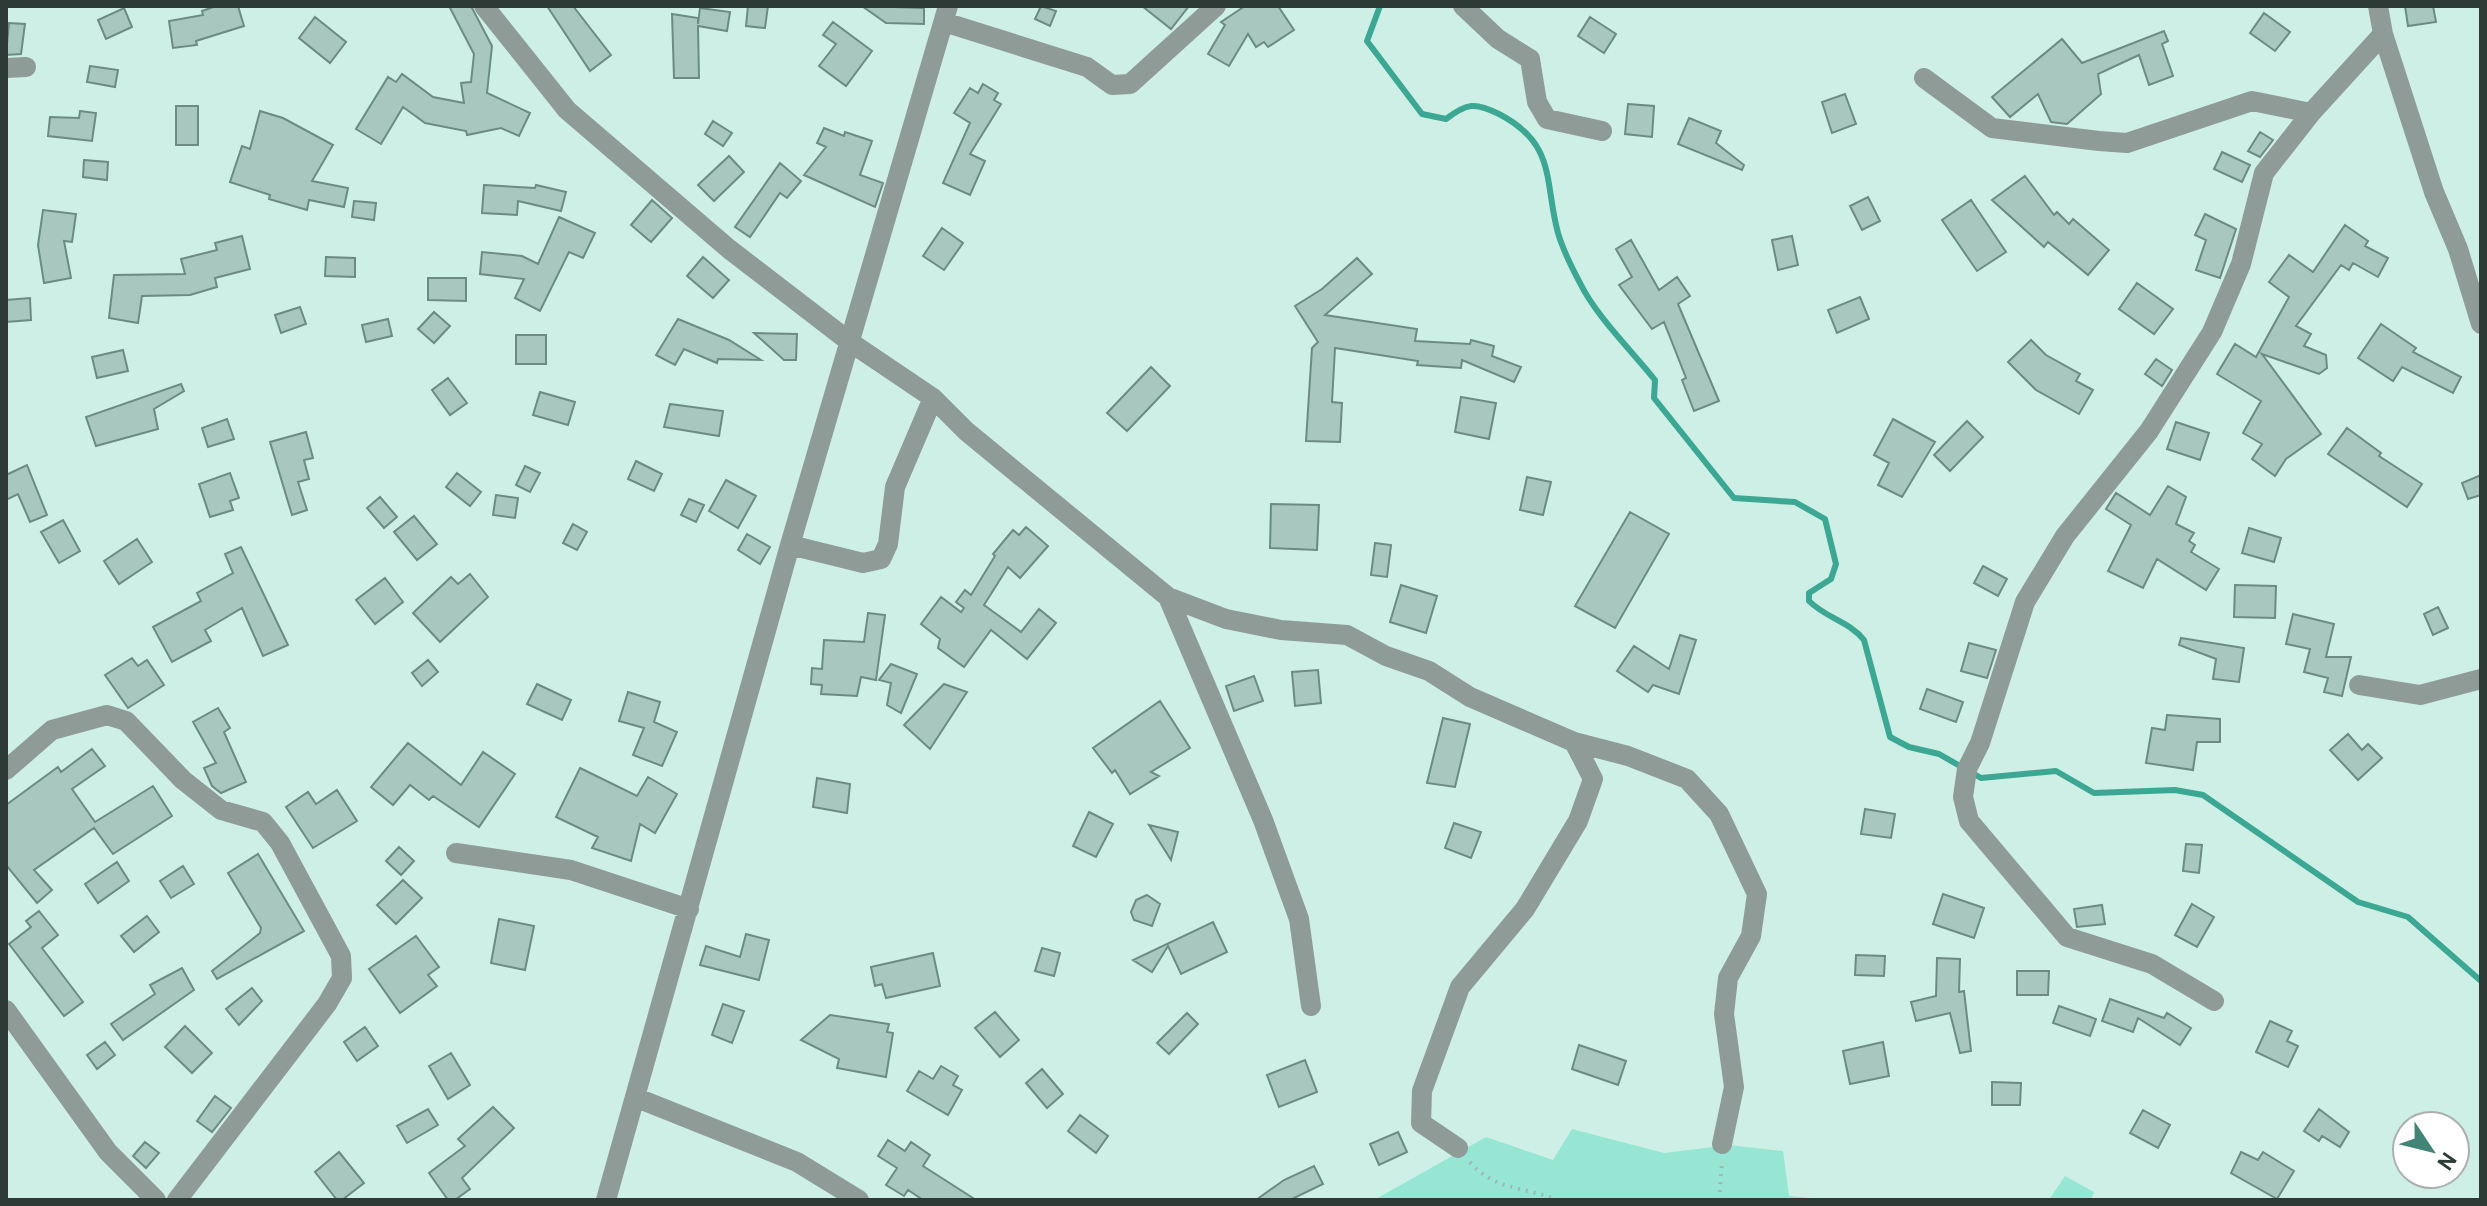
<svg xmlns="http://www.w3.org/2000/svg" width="2487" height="1206" font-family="Overpass,sans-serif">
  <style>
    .green { fill: #97e6d4 }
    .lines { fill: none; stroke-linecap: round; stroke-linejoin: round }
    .stream { stroke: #3ca793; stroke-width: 6 }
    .building { fill: #a8c7bf; stroke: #6d8b83; stroke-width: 2 }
    .path { stroke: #9eb9b1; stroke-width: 4; stroke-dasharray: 2 6; stroke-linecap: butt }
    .minor { stroke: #8e9b97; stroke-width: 20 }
  </style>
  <rect width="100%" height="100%" fill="#ceefe6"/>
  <path class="green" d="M1572 1129 1664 1153 1729 1145 1783 1151 1789 1196 1832 1200H1374L1486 1137 1553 1160Z
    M2065 1176 2094 1192 2091 1200H2049Z"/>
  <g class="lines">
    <path class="stream" d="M1380 6 1367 41 1422 114 1446 119C1467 103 1475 102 1499 114 1557 144 1544 182 1558 233 1563 250 1572 268 1580 283 1596 316 1632 351 1655 380L1654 398 1734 498 1795 502 1825 519 1836 564 1831 579 1809 593V601C1826 618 1850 622 1864 640L1890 737 1909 747 1939 754 1981 778 2056 771 2094 793 2175 790 2203 795 2358 902 2408 917 2481 981"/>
  </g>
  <path class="building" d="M216 6H238L244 26 196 41 197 45 173 48 169 21 203 15 202 11Z
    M449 6H471L492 46 487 93 530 113 519 136 501 128 467 135 466 131 425 123 403 107 381 144 356 129 388 77 396 82 402 74 433 97 464 103 461 83 471 82 474 54Z
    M547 6H573L611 55 590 71Z
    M748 6H768L765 28 746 26Z
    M862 6 924 8V24L886 23Z
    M1041 6 1056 11 1050 26 1035 19Z
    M1142 6H1189L1171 29Z
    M1245 6H1278L1294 30 1268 47 1264 42 1256 47 1248 34 1229 66 1208 54 1225 25 1221 22Z
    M2405 6H2433L2436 22 2408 26Z
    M124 8 132 27 106 39 98 20Z
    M700 8 730 12 727 31 698 26 699 78H674L672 14 698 18V24Z
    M2264 13 2290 32 2275 51 2250 33Z
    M315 17 346 42 330 63 299 38Z
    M1590 17 1616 34 1604 53 1578 36Z
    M833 22 872 51 846 86 819 66 836 44 823 35Z
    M9 23 25 24 21 54 6 55Z
    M2164 31 2168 41 2162 44 2173 76 2149 85 2139 55 2098 74 2101 94 2067 124 2051 122 2038 94 2010 117 1992 97 2062 39 2082 63Z
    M90 66 118 70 115 87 87 82Z
    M983 84 998 93 994 100 1001 104 970 154 985 161 970 195 943 183 970 123 954 113 970 88 978 93Z
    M1845 94 1856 124 1832 133 1822 102Z
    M1628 104 1654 106 1652 137 1625 134Z
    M176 106H198V145H176Z
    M80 111 96 113 92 141 48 136 50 117 79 118Z
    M260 111 283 118 333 145 312 181 348 188 344 207 309 200 307 210 269 199 270 195 230 182 242 146 250 149Z
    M1689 118 1721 131 1716 143 1744 165 1742 170 1678 144Z
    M713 121 732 133 723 146 705 134Z
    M824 128 844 136 845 132 872 141 860 175 883 183 875 207 804 175 826 147 817 143Z
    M2260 132 2273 140 2260 157 2248 151Z
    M2222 152 2250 165 2242 182 2214 169Z
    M729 156 744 172 714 201 698 185Z
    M84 160 108 162 107 180 83 177Z
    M780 163 801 181 787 198 780 193 750 237 735 227Z
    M2025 176 2054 215 2057 212 2069 224 2073 219 2109 250 2088 275 2048 242 2044 247 1992 200Z
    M484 185 535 188 536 185 566 192 561 211 518 201 517 215 482 213Z
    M1868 197 1880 221 1862 230 1850 206Z
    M652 200 672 218 651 242 631 225Z
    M1971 200 2006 252 1977 271 1942 220Z
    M354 201 376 203 374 220 352 217Z
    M43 210 76 214 72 242 64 241 71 278 44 283 38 245Z
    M2205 214 2236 229 2220 278 2196 270 2206 240 2195 235Z
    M559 217 595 233 583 258 569 252 540 311 515 298 524 279 480 274 482 252 522 256 538 264Z
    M2345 225 2368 241 2365 246 2388 258 2378 277 2353 263 2349 270 2341 265 2296 326 2311 334 2304 346 2326 355 2327 368 2319 374 2262 354 2321 434 2286 459 2275 476 2252 459 2262 444 2243 433 2261 401 2217 374 2235 344 2256 357 2289 297 2269 282 2289 255 2313 272Z
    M942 228 963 243 944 270 923 256Z
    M242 236 250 269 215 278 217 287 190 295 142 296 138 323 109 318 114 275 185 274 181 259 217 250 215 243Z
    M1792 236 1798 265 1778 270 1772 240Z
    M1631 240 1659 290 1677 277 1690 296 1678 304 1719 401 1694 411 1682 380 1686 378 1664 322 1652 329 1619 285 1632 277 1616 249Z
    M326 257 355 258V277L325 276Z
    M703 257 729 280 713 298 687 276Z
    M1357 258 1372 274 1325 315 1417 329 1415 341 1470 344 1471 340 1494 346 1492 356 1521 367 1514 382 1462 360 1461 368 1417 365 1418 361 1335 348 1332 402 1342 403 1340 442 1306 441 1312 348 1318 342 1295 306 1322 289Z
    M428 278H466V301L428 300Z
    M2137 283 2173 309 2154 334 2119 309Z
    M1860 297 1869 319 1837 333 1828 310Z
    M30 298 31 320 6 322V300Z
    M300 307 306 324 281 333 275 315Z
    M434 312 450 326 434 343 418 329Z
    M388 319 392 336 366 342 362 325Z
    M678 319 729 340 761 360 718 359 717 363 684 349 675 365 656 355Z
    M2381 324 2416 348 2413 352 2461 377 2453 393 2402 367 2393 381 2358 358Z
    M754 333 797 334 796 360H784Z
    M516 335H546V364H516Z
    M2031 340 2046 355 2080 374 2076 381 2093 390 2079 414 2036 390 2008 362Z
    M123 350 128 371 97 378 92 357Z
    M2156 359 2172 370 2162 386 2145 374Z
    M1151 367 1170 386 1127 431 1107 413Z
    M448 378 467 403 450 415 432 390Z
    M181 384 184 391 154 409 158 429 96 446 86 417Z
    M540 392 575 402 568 425 533 415Z
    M1461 397 1496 403 1489 439 1455 432Z
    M670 404 723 411 719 436 664 427Z
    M227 419 234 439 208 447 202 428Z
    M1893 419 1935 442 1902 497 1878 485 1889 463 1874 455Z
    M1967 421 1983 437 1950 471 1934 455Z
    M2176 422 2209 433 2200 460 2167 449Z
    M2347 428 2381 453 2379 456 2422 484 2407 507 2328 454Z
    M306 432 313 458 304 460 309 479 298 482 307 510 292 515 270 442Z
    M636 461 662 474 654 491 628 479Z
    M27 465 47 515 30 522 18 494 6 500V475Z
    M525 466 540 473 530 492 516 485Z
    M230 473 239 498 230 501 233 510 210 517 199 484Z
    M457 473 481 492 470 506 446 487Z
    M2481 475V495L2468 499 2462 483Z
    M1527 477 1551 482 1543 515 1520 510Z
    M726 480 756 496 738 528 709 511Z
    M2168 486 2186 497 2176 524 2194 533 2189 541 2195 545 2191 552 2219 569 2206 590 2157 559 2143 588 2108 571 2131 525 2106 509 2116 493 2150 515Z
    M496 495 518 498 515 518 493 515Z
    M380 497 397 517 384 528 367 508Z
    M689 499 704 505 696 522 681 515Z
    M1271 504 1319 505 1317 550 1270 548Z
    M1630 512 1669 534 1615 628 1575 606Z
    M414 516 437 544 417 560 394 532Z
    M63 520 80 551 59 563 41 532Z
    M573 524 587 532 577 550 563 543Z
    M1026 527 1048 546 1020 578 1008 567 984 605 1021 632 1039 609 1056 623 1027 659 991 630 964 667 938 648 940 639 921 624 941 597 961 612 964 608 956 602 965 590 971 595 995 556 993 554 1013 530 1019 535Z
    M2249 528 2281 538 2274 562 2242 553Z
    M747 534 770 547 760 564 738 550Z
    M137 539 152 562 119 584 104 561Z
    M1375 543 1391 545 1387 577 1371 575Z
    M241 547 288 645 263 656 242 608 205 630 211 641 172 662 153 627 201 601 197 593 233 573 225 554Z
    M1983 566 2007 579 1998 596 1974 583Z
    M470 574 488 597 440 642 413 613 451 577 458 584Z
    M385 578 403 602 375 624 356 600Z
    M1401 585 1437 596 1426 633 1390 622Z
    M2235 585 2276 586 2275 618 2234 617Z
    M2438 607 2448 628 2433 635 2424 614Z
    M868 613 885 615 876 680 861 677 857 696 821 694 822 685 811 684 812 668 822 669 824 640 864 642Z
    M2293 614 2334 624 2326 657H2351L2342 696 2324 692 2328 678 2304 672 2310 649 2286 644Z
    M1680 635 1696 640 1679 694 1653 685 1648 692 1617 671 1634 646 1669 669Z
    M2181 638 2244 648 2239 682 2213 679 2216 659 2179 645Z
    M1969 643 1996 650 1987 678 1961 671Z
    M132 658 138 666 147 660 164 685 128 708 105 675Z
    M428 660 438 672 422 686 412 673Z
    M891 664 917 674 901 713 887 705 891 683 879 680Z
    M1318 670 1321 703 1295 706 1292 672Z
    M1254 676 1263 701 1234 711 1226 686Z
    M537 684 571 700 562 720 527 704Z
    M944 684 967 692 930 749 904 725Z
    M1927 689 1963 702 1956 722 1920 709Z
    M628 692 660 702 654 722 677 732 662 766 633 755 644 728 619 721Z
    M1160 701 1190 748 1151 772 1159 776 1130 794 1115 770 1112 773 1093 748Z
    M218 708 230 728 224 732 246 782 221 793 212 786 204 768 216 763 193 722Z
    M2167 715 2220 719V742H2197L2193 770 2146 763 2152 728 2165 730Z
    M1443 718 1470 724 1455 787 1427 783Z
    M2348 734 2362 750 2368 744 2382 758 2358 780 2330 750Z
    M408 743 461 785 483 752 515 774 479 827 433 796 429 800 410 785 393 805 371 787Z
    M92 749 105 766 72 789 95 822 153 786 172 816 113 854 94 828 34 870 52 890 37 903 6 865V805L58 767 61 772Z
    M580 768 637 796 648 777 677 794 655 833 640 824 631 861 592 848 598 837 556 817Z
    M817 778 850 784 847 813 813 807Z
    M337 790 357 821 313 848 286 807 308 792 316 804Z
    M1865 809 1895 814 1891 838 1861 834Z
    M1089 812 1113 824 1096 857 1073 846Z
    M1454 823 1481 832 1471 858 1445 848Z
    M1149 825 1178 832 1171 860Z
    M2186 844 2202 845 2199 873 2183 871Z
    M399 847 414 861 401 875 386 861Z
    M258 854 304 931 217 979 212 971 260 933 261 928 228 873Z
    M117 862 129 881 98 903 85 884Z
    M183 866 194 884 171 898 160 881Z
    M403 880 422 898 396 924 377 905Z
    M1943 894 1984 908 1974 938 1933 924Z
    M1147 895 1160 904 1152 926 1134 920 1131 912 1136 900Z
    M2192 904 2214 917 2197 947 2175 935Z
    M2102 905 2105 924 2077 927 2074 909Z
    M39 911 58 935 42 948 83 1002 64 1016 9 944 31 927 26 921Z
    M147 916 159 932 134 952 121 936Z
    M499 919 534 926 525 970 491 963Z
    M1213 922 1227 952 1181 974 1168 946 1152 972 1133 960Z
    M746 934 769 940 759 980 700 965 706 946 740 957Z
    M416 936 439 967 428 975 437 986 400 1013 369 969Z
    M1042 948 1060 953 1054 976 1035 971Z
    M933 953 940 986 886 998 882 984 875 986 871 967Z
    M1856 955 1885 956 1884 976 1855 975Z
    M1937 958 1960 959 1959 992 1964 991 1971 1051 1960 1053 1950 1013 1916 1021 1911 1002 1936 996Z
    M182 968 194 990 123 1040 111 1024 155 994 150 985Z
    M2017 971H2049L2048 995H2017Z
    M252 988 262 1001 239 1025 226 1009Z
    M2110 999 2164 1018 2167 1013 2191 1028 2180 1045 2138 1018 2133 1032 2102 1021Z
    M723 1004 744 1011 732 1043 712 1035Z
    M2059 1006 2096 1019 2090 1036 2053 1023Z
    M995 1012 1019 1040 1000 1057 975 1028Z
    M1187 1013 1198 1024 1169 1054 1157 1043Z
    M830 1015 889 1024 887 1032 893 1033 886 1077 837 1068 839 1059 801 1040Z
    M2270 1021 2292 1031 2287 1041 2298 1046 2288 1067 2256 1052Z
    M185 1026 212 1053 192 1073 165 1047Z
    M365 1027 378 1046 357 1061 344 1042Z
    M105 1042 115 1055 97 1069 87 1055Z
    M1883 1042 1889 1076 1850 1084 1843 1051Z
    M1579 1045 1626 1061 1618 1085 1572 1069Z
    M451 1053 470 1085 448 1099 429 1066Z
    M1305 1060 1317 1092 1279 1107 1267 1075Z
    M941 1066 958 1076 953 1085 962 1090 948 1115 907 1091 919 1071 933 1079Z
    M1042 1069 1063 1094 1047 1108 1026 1083Z
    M1992 1082 2021 1083 2020 1105H1992Z
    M215 1096 231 1108 212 1132 197 1121Z
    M493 1107 514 1128 462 1178 470 1189 455 1200H448L429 1173 465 1146 458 1139Z
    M428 1109 438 1125 407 1143 397 1126Z
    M2319 1109 2349 1132 2340 1147 2322 1136 2319 1141 2304 1131Z
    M2143 1110 2170 1125 2158 1148 2130 1133Z
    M1080 1115 1108 1136 1096 1153 1068 1131Z
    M1398 1132 1407 1152 1379 1165 1370 1144Z
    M888 1140 905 1151 911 1142 930 1155 923 1166 976 1200H923L908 1190 904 1196 886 1185 897 1168 878 1156Z
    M145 1142 159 1153 146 1168 133 1156Z
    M339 1152 364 1183 342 1200H337L315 1172Z
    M2241 1152 2258 1160 2263 1152 2294 1171 2277 1199 2231 1173Z
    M1314 1166 1323 1184 1290 1200H1256L1284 1180Z"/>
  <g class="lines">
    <path class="path" d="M1470 1162C1492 1190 1527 1187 1557 1200
      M1719 1200 1722 1163"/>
    <path class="minor" d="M484 6 567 110 729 249 850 342 933 398 966 431 1168 597 1226 619 1281 630 1347 635 1386 656 1429 671 1470 697 1574 742 1628 756 1687 779 1719 814 1757 894 1751 936 1728 978 1724 1014 1734 1087 1722 1144
      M1463 6 1498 39 1530 59 1537 102 1547 119 1602 131
      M2378 6 2383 34 2434 192 2458 249 2481 324
      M944 22 1087 67 1112 85 1130 84 1216 6
      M6 68 26 67
      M1924 78 1992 128 2099 141 2127 143 2252 101 2311 113
      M790 545 863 563 881 559 888 544 895 487 933 398
      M1168 597 1263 820 1299 919 1311 1006
      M2359 685 2420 695 2481 679
      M6 770 52 730 107 715 126 721 183 780 221 810 263 822 280 843 341 956 342 978 327 1004 177 1200
      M456 853 571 870 689 909
      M2214 1001 2152 964 2067 937 1969 821 1963 797 1967 769 1980 743 2025 602 2065 536 2149 431 2212 332 2241 264 2264 173 2311 113 2383 34
      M6 1010 108 1152 156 1200
      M637 1098 797 1162 859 1200
      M1458 1148 1421 1123 1422 1091 1460 987 1525 909 1578 821 1593 779 1574 742
      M606 1200 790 545 948 6"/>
  </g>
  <rect width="2487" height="1206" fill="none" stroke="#2d3a36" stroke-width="16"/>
  <g transform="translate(2431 1150) rotate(125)"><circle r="38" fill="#ffffff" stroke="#abb0af" stroke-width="2"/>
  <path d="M0-6L14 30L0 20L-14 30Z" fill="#428577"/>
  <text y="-12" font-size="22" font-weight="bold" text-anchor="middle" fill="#2d3a36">N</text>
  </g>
</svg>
